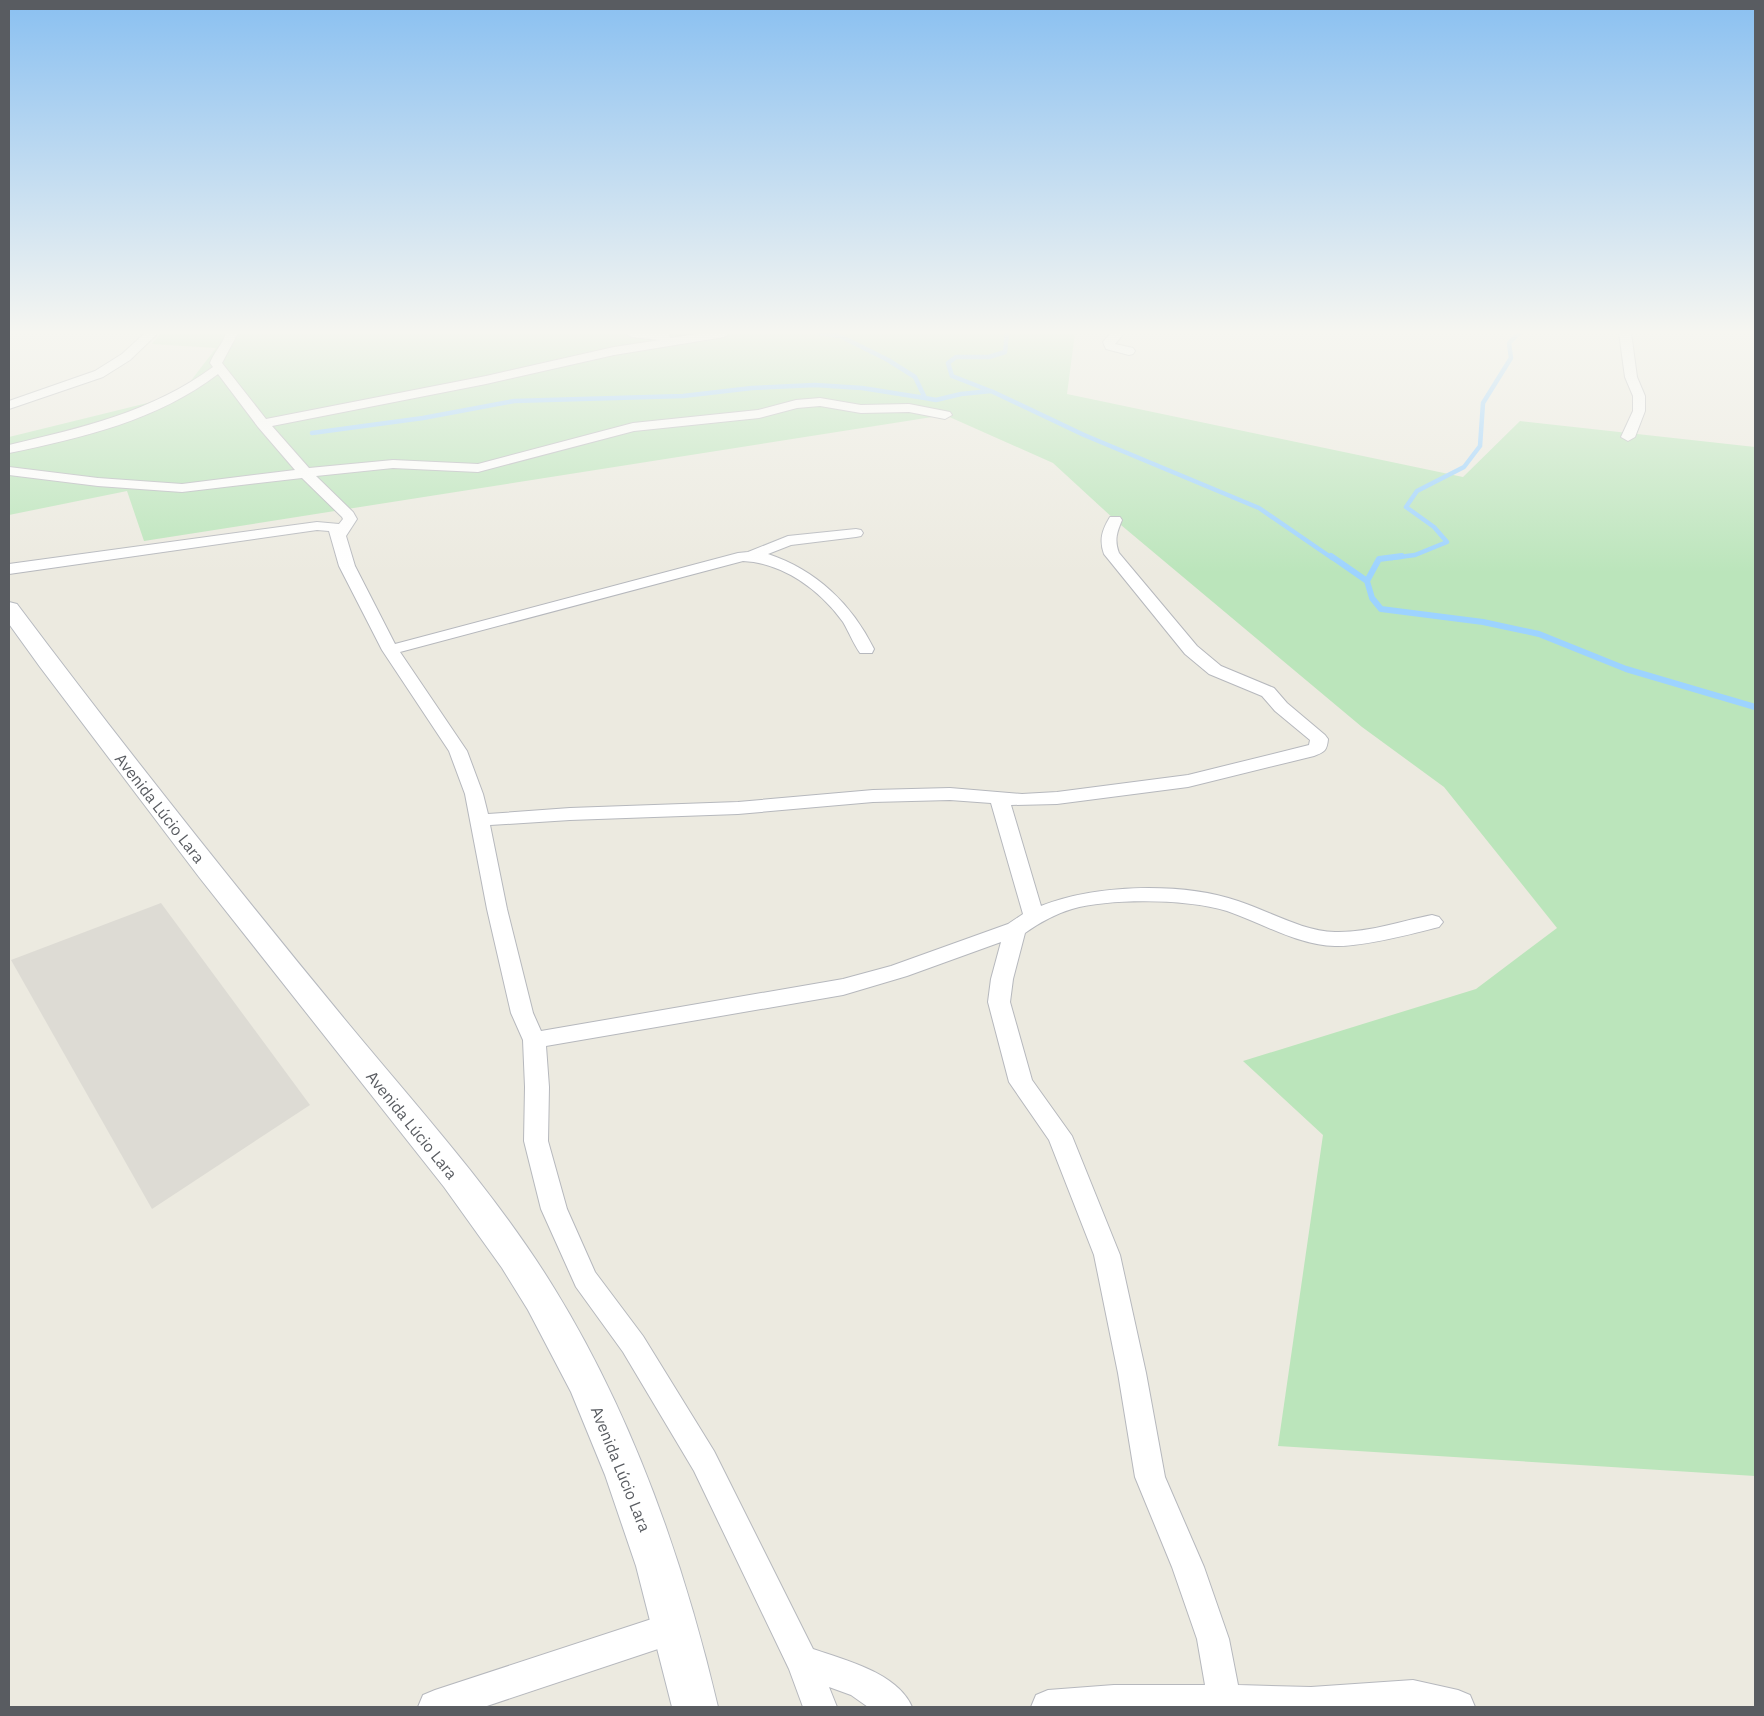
<svg xmlns="http://www.w3.org/2000/svg" width="1764" height="1716" font-family="'IBM Plex Sans',sans-serif">
  <style>
    .industrial { fill: #dddbd4 }
    .green { fill: #bbe5bb }
    .lines { fill: none; stroke-linecap: round; stroke-linejoin: round }
    .stream-far1 { stroke: #9dd3ff; stroke-width: 4.5 }
    .stream { stroke: #9dd3ff; stroke-width: 6 }
    .minor-casing { stroke: #b6b8bd; stroke-width: 2 }
    .secondary-casing { stroke: #b6b9bf; stroke-width: 2 }
    .minor { fill: #fff; fill-rule: evenodd }
    .secondary { fill: #fff; fill-rule: evenodd }
    .labels { text-anchor: middle; dominant-baseline: central; stroke-width: 4.5; stroke-linejoin: round; paint-order: stroke }
    .near-street-label { font-size: 16px; fill: #595c61; stroke: #fff }
  </style>
  <rect width="100%" height="100%" fill="#eceae0"/>
  <path class="industrial" d="M161 903 310 1105 152 1209 11 960Z"/>
  <path class="green" d="M161 333H1075L1067 394 1463 477 1520 421 1755 447V1476L1278 1446 1323 1135 1243 1061 1476 989 1557 928 1444 787 1362 727 1115 520 1053 463 945 415 144 541 127 491 9 515V437L180 395 216 348 152 344Z"/>
  <g class="lines">
    <path class="stream-far1" d="M819 333 840 336 888 360 915 377 925 398 936 400 961 394 991 391 1084 435 1259 508 1332 558
      M988 390 952 376 948 363 956 357H989L1005 352 1007 333
      M312 433 423 418 514 401 683 396 752 388 815 385 862 388 925 398
      M1391 558 1415 555 1447 542 1434 527 1406 507 1417 491 1464 467 1480 446 1483 403 1511 358 1509 343 1519 333"/>
    <path class="stream" d="M1331 556 1367 581
      M1402 556 1379 559 1367 581 1372 598 1381 609 1483 622 1539 634 1626 669 1755 707"/>
    <g class="minor-casing">
      <path id="minor" d="M145 333H158L130 360 103 377 9 409V401L95 371 122 354Z
        M226 333H238L222 363 266 419 486 376 614 347 660 340 631 337 625 333H665L669 334 670 338 703 333H730L724 337 614 355 486 384 272 426 309 468 393 460 478 464 633 423 758 410 796 400 820 398 861 405 909 404 950 412 952 415 945 419 909 412 861 413 820 406 797 408 759 418 634 431 478 472 393 468 316 476 353 512 357 519 346 536 355 566 395 644 738 553 748 552 788 536 856 529 861 530 863 533 861 536 856 537 791 545 768 554C816 570 852 604 874 649L872 653H860C853 643 849 632 843 622 820 590 783 563 743 561L400 652 467 751 483 794 488 814 570 808 738 802 873 790 950 788 1022 794 1057 792 1188 775 1309 745 1310 740 1275 711 1262 696 1209 674 1185 654 1104 554C1099 540 1102 530 1110 517H1120L1122 520C1117 532 1114 540 1119 553L1197 646 1221 666 1274 688 1287 703 1325 735 1328 739C1327 750 1325 752 1314 756L1188 787 1057 804 1011 805 1041 906C1095 884 1183 882 1238 901 1269 911 1302 931 1335 932 1367 933 1401 921 1432 915L1439 917 1443 922 1439 927C1412 934 1362 947 1335 946 1297 945 1262 923 1227 911 1187 899 1112 898 1072 909 1055 914 1039 923 1025 933L1013 979 1010 1002 1032 1080 1072 1136 1120 1255 1146 1373 1165 1477 1204 1567 1229 1639 1238 1685 1311 1687 1413 1680 1458 1690 1470 1695 1475 1707H1031L1036 1695 1048 1690 1114 1685H1205L1197 1639 1172 1567 1135 1477 1118 1373 1094 1255 1049 1140 1009 1082 988 1002 991 979 1001 942 907 976 843 995 546 1046 549 1087 548 1141 567 1209 595 1272 643 1336 714 1451 813 1649C845 1660 898 1673 912 1707H868L851 1695 829 1687 837 1707H803L789 1669 694 1471 623 1352 576 1287 541 1209 524 1141 525 1087 523 1040 511 1013 487 909 465 794 449 751 382 650 339 566 329 531 317 530 9 574V564L317 522 339 524 343 519 342 517 302 478 182 492 98 486 9 475V467L98 478 182 484 295 470 258 427 218 374C158 420 82 438 9 453V445C81 428 152 412 213 367L210 363C214 352 223 344 226 333ZM950 800 991 803 1023 914 1008 924 891 966 843 979 541 1031 533 1013 507 909 490 825 570 820 738 814 873 802Z
        M1111 333H1124L1115 344 1133 348 1135 351 1133 354 1129 355 1106 349 1103 342Z
        M1619 333H1631L1637 377 1645 396V411L1635 437 1628 441 1621 437 1633 411V396L1625 377Z
        M676 1611 687 1616 692 1627 687 1638 676 1643 484 1707H418L423 1695 435 1690Z"/>
    </g>
    <g class="secondary-casing">
      <path id="secondary" d="M9 602 17 604C122 744 231 881 342 1016 415 1105 494 1190 554 1288 633 1416 684 1562 718 1707H672L636 1566 605 1475 571 1392 528 1310 502 1268 444 1187 199 877 40 667 9 624Z"/>
    </g>
    <use href="#minor" class="minor"/>
    <use href="#secondary" class="secondary"/>
  </g>
  <linearGradient id="sky" x2="0" y2="1"><stop stop-color="#8ac0f1"/><stop offset="0.58" stop-color="#f6f6f1"/><stop offset="1" stop-color="#f6f6f1" stop-opacity="0"/></linearGradient>
  <rect width="1764" height="573" fill="url(#sky)"/>
  <g class="labels">
    <g class="near-street-label">
      <text transform="translate(160 808) rotate(52)">Avenida Lúcio Lara</text>
      <text transform="translate(412 1125) rotate(51)">Avenida Lúcio Lara</text>
      <text transform="translate(621 1469) rotate(68)">Avenida Lúcio Lara</text>
    </g>
  </g>
  <rect width="1764" height="1716" fill="none" stroke="#595c61" stroke-width="20"/>
</svg>
